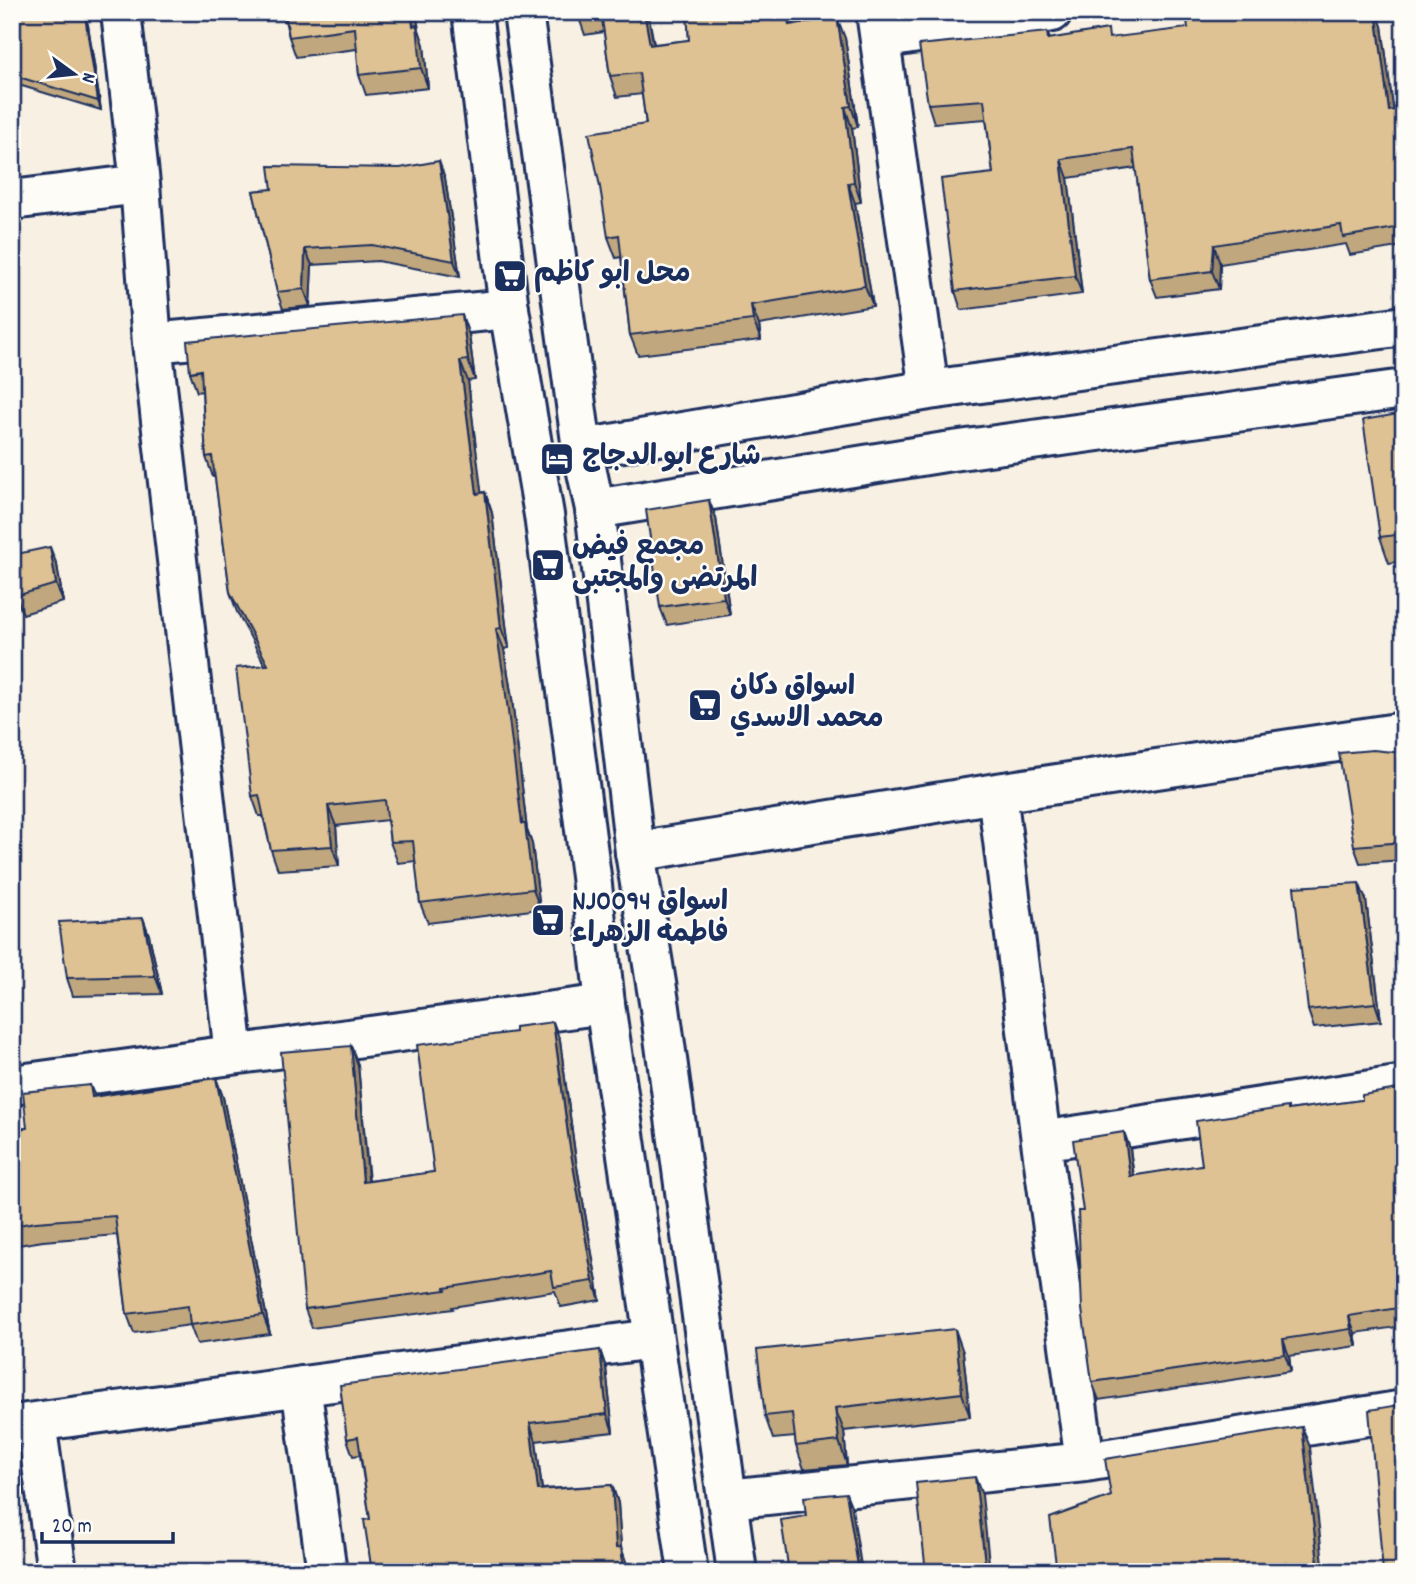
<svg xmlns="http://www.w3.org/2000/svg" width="1416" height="1584" font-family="Dekko,'Playpen Sans Arabic',sans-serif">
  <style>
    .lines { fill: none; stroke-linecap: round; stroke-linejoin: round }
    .minor-casing { stroke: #1b2f5e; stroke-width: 44 }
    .tertiary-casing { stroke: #1b2f5e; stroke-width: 44 }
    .minor { stroke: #fdfcf7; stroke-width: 38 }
    .tertiary { stroke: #fdfcf7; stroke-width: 38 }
    .wall { fill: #c0a77e; stroke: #1b2f5e; stroke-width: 2 }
    .shaded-wall { fill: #9c8867; stroke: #1b2f5e; stroke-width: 2 }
    .building { fill: #dfc293; stroke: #1b2f5e; stroke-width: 2 }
    .labels { text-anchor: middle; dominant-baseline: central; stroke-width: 5; stroke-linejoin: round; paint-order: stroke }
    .poi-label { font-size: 28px; font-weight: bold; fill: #1b2f5e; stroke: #fdfcf7; text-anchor: start }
  </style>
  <rect width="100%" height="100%" fill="#f7f0e3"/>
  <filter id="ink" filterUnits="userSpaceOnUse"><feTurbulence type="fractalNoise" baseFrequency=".0143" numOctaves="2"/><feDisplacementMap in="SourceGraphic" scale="14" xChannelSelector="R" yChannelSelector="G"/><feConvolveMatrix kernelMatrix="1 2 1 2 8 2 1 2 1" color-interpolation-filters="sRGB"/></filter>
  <g filter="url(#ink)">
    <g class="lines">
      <g class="minor-casing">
        <path id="minor" d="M121 12 140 184 152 343 234 1054
          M876 12 929 390
          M880 39 1052 12
          M12 200 140 184
          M152 343 509 309
          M582 449 929 390 1404 326
          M595 509 945 452 1404 389
          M997 793 1041 1141 1085 1462
          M635 852 997 793 1404 732
          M12 1085 605 1004
          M1041 1141 1404 1085
          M301 1386 327 1572
          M36 1422 57 1572
          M12 1425 653 1339
          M728 1499 1085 1462 1404 1410"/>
      </g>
      <g class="tertiary-casing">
        <path id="tertiary" d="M472 12 509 309 544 515 591 876 605 1004 688 1572
          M523 12 582 449 595 509 635 852 660 1008 737 1572"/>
      </g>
      <use href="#minor" class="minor"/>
      <use href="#tertiary" class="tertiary"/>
    </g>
    <path class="wall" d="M147 12H205L150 20Z
      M283 12H416L419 30 424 45 428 88 366 95 359 75 357 49 296 57 289 37Z
      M577 12H648L654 44 689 40 687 12H791L793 24 845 38 858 127 852 128 861 202 855 203 873 306 759 325 761 340 638 355 630 335 621 257 616 258 608 237 646 124 642 94 617 97 610 76 604 32 585 35Z
      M12 13 56 17 85 16 88 25 101 110 12 83Z
      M1314 19 1382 26 1393 110 1404 108V246L1350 255 1346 244 1220 264 1219 289 1157 297 1150 279 1136 168 1068 178 1082 294 961 310 955 291 993 173 986 119 934 123 928 104 1047 32 1050 39 1111 38Z
      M445 178 460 277 378 261 312 265 310 306 283 309 277 292 253 191Z
      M469 335 475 380 468 381 481 493 485 492 492 513 509 648 504 649 512 699 527 830 532 844 540 909 428 923 420 903 416 861 398 863 390 842 387 820 336 826 339 866 278 870 271 850 263 816H259L252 796 265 665 237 612 230 592 215 477H213L206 457 202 391 197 392 190 372Z
      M1404 413V561L1389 563 1380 537Z
      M716 518 730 615 667 625 660 607Z
      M57 565 63 602 23 614 16 596Z
      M1404 758V860L1360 863 1354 846Z
      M1366 900 1381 1021 1314 1028 1308 1010Z
      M143 918 149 935 162 994 73 996 67 978Z
      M553 1022 560 1041 576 1161 600 1300 561 1307 555 1291 452 1307 453 1309 312 1328 305 1309 351 1046 358 1065 369 1181 434 1172 515 1032Z
      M216 1078 223 1097 270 1334 197 1344 190 1325 134 1333 127 1314 117 1235 43 1241 12 1246V1130L27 1128 90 1085 95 1097Z
      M1404 1088V1326L1355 1333 1357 1346 1289 1356 1291 1371 1099 1400 1092 1382 1083 1211 1124 1132 1130 1149 1134 1176 1202 1165 1289 1110 1362 1100Z
      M600 1350 606 1368 613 1432 536 1441 542 1489 612 1485 618 1503 621 1547 627 1565 370 1519 360 1455 353 1456 347 1439Z
      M963 1352 970 1417 844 1431 847 1465 804 1469 796 1446 795 1437 773 1439 765 1416Z"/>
    <path class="shaded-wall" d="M411 12H416L419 30 424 45 428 88 421 68Z
      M644 12H648L657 65 650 45Z
      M787 12H791L797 45 789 25Z
      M1309 12H1313L1317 38 1310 19Z
      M1376 12H1377L1382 26 1396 129 1389 111Z
      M85 16 88 25 101 110 98 101Z
      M837 17 845 38 858 127 851 106Z
      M845 107 852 128 861 202 854 182Z
      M1061 159 1068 178 1082 294 1075 276Z
      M439 161 445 178 460 277 454 261Z
      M848 183 855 203 873 306 865 286Z
      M1397 205 1404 223V235L1401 227Z
      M1214 245 1220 264 1219 289 1212 271Z
      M305 249 312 265 310 306 304 289Z
      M751 305 759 325 761 340 753 320Z
      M462 315 469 335 475 380 468 360Z
      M460 361 468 381 484 514 477 494Z
      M485 492 492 513 509 648 501 628Z
      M709 500 716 518 730 615 724 598Z
      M50 547 57 565 63 602 56 584Z
      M496 629 504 649 512 699 527 830 532 844 540 909 533 889 522 824Z
      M328 806 336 826 339 866 332 846Z
      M1359 883 1366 900 1381 1021 1375 1003Z
      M143 918 149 935 162 994 155 976Z
      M553 1022 560 1041 576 1161 600 1300 593 1281 569 1142Z
      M351 1046 358 1065 370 1201 363 1182Z
      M216 1078 223 1097 270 1334 263 1315Z
      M1124 1132 1130 1149 1136 1194 1130 1176Z
      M1349 1316 1355 1333 1357 1346 1351 1329Z
      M955 1329 963 1352 970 1417 962 1393Z
      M1283 1339 1289 1356 1291 1371 1285 1354Z
      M600 1350 606 1368 613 1432 607 1414Z
      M835 1408 844 1431 847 1465 839 1441Z
      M530 1423 536 1441 544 1507 538 1490Z
      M1302 1427 1310 1447 1324 1572H1319Z
      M975 1477 982 1495 990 1572H986Z
      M612 1485 618 1503 621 1547 627 1565 628 1572H624L616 1548Z
      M846 1493 852 1508 862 1572H859Z"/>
    <path class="building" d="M54 12 56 17 85 16 98 101 12 75V13Z
      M283 12H411L413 26 417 25 421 68 359 75 355 28 289 37 286 18 284 19Z
      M577 12H591L577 15Z
      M601 12H644L650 45 689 40 687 12H787L789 25 837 17 851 106 845 107 854 182 848 183 865 286 751 305 753 320 630 335 619 235 608 237 600 187 589 133 646 124 639 73 610 76Z
      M1186 12H1309L1310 19 1350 12H1376L1389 111 1404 108V204L1397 205 1401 227 1343 237 1341 225 1214 245 1212 271 1150 279 1133 149 1061 159 1075 276 955 291 941 179 993 173 984 100 928 104 919 45 1047 32 1048 39 1108 29 1109 38 1188 28Z
      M439 161 454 261 372 245 305 249 304 289 277 292 253 191 272 189 269 166 400 168Z
      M462 315 468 360 460 361 477 494 485 492 501 628 496 629 504 679 522 824H525L533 889 420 903 413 841 390 842 385 800 328 806 332 846 271 850 259 795 252 796 236 668 268 665 230 592 212 456 206 457 201 370 190 372 187 341Z
      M1404 413V534L1380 537 1363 420Z
      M709 500 724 598 660 607 646 510Z
      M50 547 56 584 16 596 12 555Z
      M1373 750 1402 753 1404 764V842L1354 846 1339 753Z
      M1359 883 1375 1003 1308 1010 1294 887Z
      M143 918 155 976 67 978 59 922Z
      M553 1022 569 1142 593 1281 554 1287 551 1271 445 1288 446 1290 305 1309 281 1052 351 1046 363 1182 434 1172 417 1045 515 1032V1027Z
      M216 1078 263 1315 190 1325 188 1306 127 1314 115 1216 36 1222 12 1226V1130L27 1128 23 1092 90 1085 92 1097Z
      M1404 1088V1307L1349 1316 1351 1329 1283 1339 1285 1354 1092 1382 1082 1309 1078 1211H1083L1073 1140 1124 1132 1130 1176 1202 1165 1196 1121 1288 1107V1110L1362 1100V1095Z
      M955 1329 962 1393 835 1408 839 1441 796 1446 792 1413 765 1416 757 1350Z
      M600 1350 607 1414 530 1423 538 1490 612 1485 616 1548 621 1547 624 1572H372L364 1520 370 1519 358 1437 347 1439 340 1385Z
      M1404 1403V1572H1383L1369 1410 1399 1405Z
      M1302 1427 1319 1572H1057L1050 1518 1111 1496 1105 1459Z
      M975 1477 986 1572H926L916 1483Z
      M846 1493 859 1572H789L781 1520 806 1516 804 1497Z"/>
  </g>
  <defs>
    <g id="supermarket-square" transform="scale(1.75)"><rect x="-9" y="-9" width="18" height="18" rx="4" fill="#1b2f5e" stroke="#fdfcf7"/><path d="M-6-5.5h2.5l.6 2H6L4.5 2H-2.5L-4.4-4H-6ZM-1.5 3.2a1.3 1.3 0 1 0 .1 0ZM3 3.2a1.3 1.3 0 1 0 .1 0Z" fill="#fff"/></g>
    <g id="hotel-square" transform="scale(1.75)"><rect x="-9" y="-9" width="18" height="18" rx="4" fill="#1b2f5e" stroke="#fdfcf7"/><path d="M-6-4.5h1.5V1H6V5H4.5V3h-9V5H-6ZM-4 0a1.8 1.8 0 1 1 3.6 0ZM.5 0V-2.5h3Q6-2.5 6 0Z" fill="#fff"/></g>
  </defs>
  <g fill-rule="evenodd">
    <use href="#supermarket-square" x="510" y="276"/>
    <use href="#hotel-square" x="557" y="459"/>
    <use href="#supermarket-square" x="548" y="565"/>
    <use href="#supermarket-square" x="705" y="705"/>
    <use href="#supermarket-square" x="548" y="920"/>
  </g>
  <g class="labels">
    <g class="poi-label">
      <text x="534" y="276">محل ابو كاظم</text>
      <text x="582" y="459">شارع ابو الدجاج</text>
      <text x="572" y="549">مجمع فيض<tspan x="572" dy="32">المرتضى والمجتبى</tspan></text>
      <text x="730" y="689">اسواق دكان<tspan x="730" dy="32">محمد الاسدي</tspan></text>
      <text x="572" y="904">NJ0094 اسواق<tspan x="572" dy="32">فاطمه الزهراء</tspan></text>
    </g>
  </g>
  <rect width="1416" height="1584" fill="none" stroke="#fdfcf7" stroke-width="42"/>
  <rect x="21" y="21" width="1374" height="1542" fill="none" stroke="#1b2f5e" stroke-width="2.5" filter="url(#ink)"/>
  <g transform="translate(74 74) rotate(105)" stroke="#fdfcf7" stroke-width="5" paint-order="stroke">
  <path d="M0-5L12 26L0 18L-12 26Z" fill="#1b2f5e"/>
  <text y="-10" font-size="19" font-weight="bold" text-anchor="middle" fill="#1b2f5e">N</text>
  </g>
  <path d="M42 1532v10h131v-10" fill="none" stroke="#1b2f5e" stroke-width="3.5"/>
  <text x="52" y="1532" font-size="21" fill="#1b2f5e" stroke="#fdfcf7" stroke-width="5" paint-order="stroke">20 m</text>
</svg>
